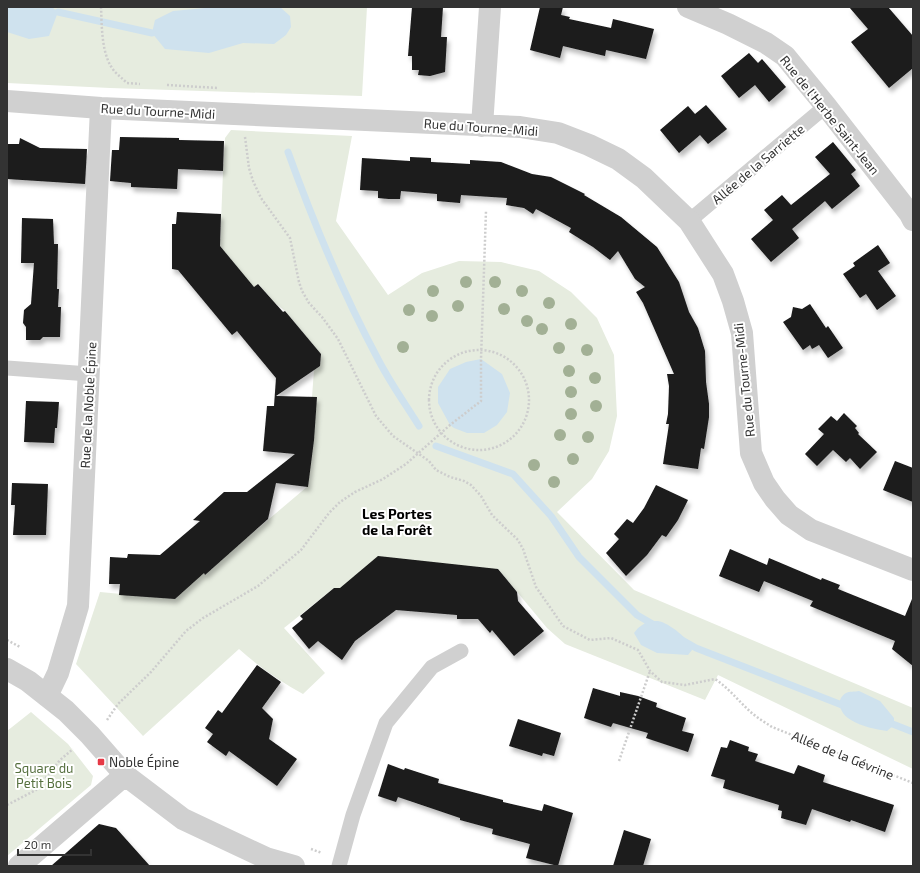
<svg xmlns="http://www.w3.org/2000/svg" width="920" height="873" font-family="'Exo 2',sans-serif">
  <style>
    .green { fill: #e6ecdf }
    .water { fill: #cfe2ee }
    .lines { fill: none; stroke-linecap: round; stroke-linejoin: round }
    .stream { stroke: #cfe2ee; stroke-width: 7 }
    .building { fill: #1a1a1a; filter: url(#shadow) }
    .path { stroke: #cdcdcd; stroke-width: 2.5; stroke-dasharray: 2 2; stroke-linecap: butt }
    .service { stroke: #d0d0d0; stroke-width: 15 }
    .minor { stroke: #d0d0d0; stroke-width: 22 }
    .tree { fill: #a2b095 }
    .poi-dot { fill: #e63946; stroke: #fff; stroke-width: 1.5 }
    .labels { text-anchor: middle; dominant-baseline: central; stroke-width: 4; stroke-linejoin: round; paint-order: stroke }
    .street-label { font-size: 13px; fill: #333; stroke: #fff }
    .poi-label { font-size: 13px; fill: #333; stroke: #fff; text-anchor: start }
    .park-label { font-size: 13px; fill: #56703f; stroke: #fff }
    .neighbourhood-label { font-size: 14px; font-weight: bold; fill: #000; stroke: #fff }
  </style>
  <defs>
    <filter id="shadow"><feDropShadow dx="2.5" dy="4.5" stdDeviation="2" flood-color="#0004"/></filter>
  </defs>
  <rect width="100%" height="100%" fill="#fff"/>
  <path class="green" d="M7 7H367L362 96 110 88 7 83Z
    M231 130 352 136 336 221 388 295 422 273 459 261 501 262 539 271 571 292 597 318 614 355 617 416 609 451 592 479 557 512 634 590 913 708V769L718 675 705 700 565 644 547 628 498 569 340 588H334L284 628 325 673 303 694C280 681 259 667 239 649L143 736 76 664 100 592 175 599 203 571 205 575 224 558 244 532 249 536 308 486 317 397H312L314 370 320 366 321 354 285 311 275 303 258 284 253 288 229 257 220 248 223 171 225 138Z
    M31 712 68 744 93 776 91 785 7 856V731Z"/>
  <path class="water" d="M7 7H52L58 12 49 36 29 39 7 32Z
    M216 7H280L290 16 291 27 286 35 274 44 243 43 209 53 165 49 152 33 155 20 173 11Z
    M481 359 502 374 510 393 507 412 497 425 484 433H467L454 428 450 425 438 403V387L450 369 466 362Z
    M648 621C651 621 654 621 658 621 669 623 690 639 692 650L688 655 657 653 641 645 634 633 638 628Z
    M859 691 880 701 894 718V725L887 731C875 729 863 727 851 720 841 715 834 700 846 693 849 691 855 692 859 691Z"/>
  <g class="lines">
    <path class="stream" d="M58 12 152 33
      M288 152C314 224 343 294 379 361 391 384 406 405 419 426
      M436 446 513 474 551 516 579 557 637 615 656 626
      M682 640 696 648 847 707
      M885 721 913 732"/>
  </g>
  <path class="building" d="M412 7H443L441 37H447L445 72 430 76 418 75 419 70H412V56H408Z
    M540 7H563L561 15 570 17 569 19 611 28 613 19 654 29 646 59 606 50 605 56 563 46 560 58 530 50Z
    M849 7H888L913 36V68L889 88 851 42 868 29Z
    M749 53 758 63 762 59 786 87 769 102 755 85 739 98 721 76Z
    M706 105 727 129 708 144 700 135 679 153 660 130 688 106 695 114Z
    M120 137 179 138V140L224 141 223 171 178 169 177 189 131 187V183L110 181 112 150H119Z
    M20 138 40 148 87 149 85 184 7 179V144H19Z
    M833 142 856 170 851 174 860 186 832 209 825 201 792 229 799 238 771 262 751 239 773 220 764 210 782 195 791 205 830 174 815 157Z
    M410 157 431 158V162L452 163 470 164V160L501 162 532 174 551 177 585 194 584 195 621 217 657 247 679 282 689 312 698 328 705 351 706 382 709 404V417L704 449 701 448 698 469 663 464 669 424H666L668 414 669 386 667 374H674L643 303 636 292 645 287 635 279 618 251 610 260 593 247 569 232 571 228 536 209 533 214 524 208 506 205 507 198 461 195 460 203 437 201V194L401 191 400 199H389L378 198V191L360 190 362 158 410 161Z
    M177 212 221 214 220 246 254 287 258 284 283 312 285 311 321 354 320 366 276 396 317 397 314 440 308 487 276 483 268 519 205 575 204 573 175 599 119 595 120 584H109L110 557 127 558 128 554 160 555 200 521 193 520 224 492H247L295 454 263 451 267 406H274L276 378 237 331 232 335 178 270 172 269V224H176Z
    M22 218 53 219 54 244H58L57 289H59L58 307H61L60 337H43L40 340H26V327L23 323 24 310 31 304 34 263H21Z
    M878 245 890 263 878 271 896 296 877 310 866 294 860 298 843 274 855 266 853 263Z
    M810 304 826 328 828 326 843 348 828 358 819 345 812 349 810 345 803 350 783 322 791 317 793 307 802 309Z
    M26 401 59 402 57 428H55L54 443 24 442Z
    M844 413 857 426 855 428 859 433 858 434 877 452 860 469 850 458 846 462 833 450 817 466 805 454 824 434 818 429 831 416 837 421Z
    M895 461 913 468V502L883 490Z
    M12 483 48 484 46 535H13L15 505H11Z
    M656 485 688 500 678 520 666 537 662 535 647 555 626 576 606 553 619 539 614 534 627 519 633 523 644 508Z
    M730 549 767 565 769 558 821 580 822 578 840 585 838 589 905 616 912 599H913V666L892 649 895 641 810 606 813 601 764 581 759 592 719 576Z
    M378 556 498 569 517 592 518 601 544 631 514 656 492 630 490 633 478 619H457V615L396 610 355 641 342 660 318 641 309 649 292 628 303 619 300 616 334 588H340Z
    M257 665 281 682 262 708 273 719 269 739 297 759 277 786 229 751 226 756 207 742 213 734 205 728 218 710 222 713Z
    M593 688 620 696V692L638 696 657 703 656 707 686 718 682 731 694 734 688 752 646 738 648 733 613 723 611 727 584 718Z
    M518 719 561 733 554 756 543 753 542 756 509 746Z
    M730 740 749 747 748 751 758 754 755 761 794 774 798 765 825 775 823 782 894 805 885 832 851 820 850 822 812 809 806 825 781 818 782 811 778 810 779 805 723 788 725 780 711 776 721 747 727 748Z
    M388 764 404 770 405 768 439 779 438 783 503 800V802L542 811 544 804 573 813 558 866 526 858 530 844 492 834 493 829 460 820V818L398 797 396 802 378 796Z
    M99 824 116 828 150 866H51Z
    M624 830 651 839 643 866H613Z"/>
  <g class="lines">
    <path class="path" d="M101 7C102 27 101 56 115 72 119 76 123 79 127 83
      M127 83 140 84
      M167 85 218 88
      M245 137 249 168 253 181 261 198 290 238 299 282 302 291 309 303 322 317 338 339 376 416 393 436 429 461 436 470 450 477 464 481 471 485 481 496 492 515 518 540 523 549 536 587 563 626 590 640 611 638 638 650 650 671 662 682 685 685 715 679C730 689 740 703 753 714 759 719 766 723 772 727L913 783
      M429 400a50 50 0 1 1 100 0a50 50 0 1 1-100 0Z
      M7 640 20 647
      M107 720 118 704 151 672 186 631 203 618 258 586 301 550 329 513 340 502 355 492 383 479 406 464 450 425 481 401V359L486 211
      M619 761 650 671
      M7 805 36 790 60 760 73 749
      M311 849 322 853"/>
    <path class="service" d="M689 221 826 106
      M7 368 89 374
      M339 866 353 815 386 723 432 667 461 651"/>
    <path class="minor" d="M688 7 728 24 766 43 785 56 826 106 910 214 913 220
      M7 101 101 108 520 127 558 133 589 145 618 159 644 178 689 221 723 274 733 301 742 333 751 453 764 483 775 499 789 515 811 530 913 570
      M482 126 490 7
      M7 669 28 681 66 711 90 735 125 775 183 819 266 858 294 866
      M47 696 58 673 78 606 101 108
      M19 866 125 775"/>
  </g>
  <g class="tree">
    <circle cx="466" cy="282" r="6"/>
    <circle cx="495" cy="282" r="6"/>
    <circle cx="433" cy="291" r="6"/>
    <circle cx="522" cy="291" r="6"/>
    <circle cx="549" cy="303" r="6"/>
    <circle cx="458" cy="306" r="6"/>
    <circle cx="504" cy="309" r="6"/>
    <circle cx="409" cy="310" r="6"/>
    <circle cx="432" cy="316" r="6"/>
    <circle cx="527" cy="321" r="6"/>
    <circle cx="571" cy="324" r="6"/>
    <circle cx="542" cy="329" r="6"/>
    <circle cx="403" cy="347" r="6"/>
    <circle cx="559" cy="348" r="6"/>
    <circle cx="587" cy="350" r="6"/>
    <circle cx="569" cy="371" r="6"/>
    <circle cx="595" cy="378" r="6"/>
    <circle cx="571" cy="392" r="6"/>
    <circle cx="596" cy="406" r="6"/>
    <circle cx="571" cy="414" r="6"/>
    <circle cx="560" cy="435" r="6"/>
    <circle cx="588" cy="437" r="6"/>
    <circle cx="573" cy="459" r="6"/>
    <circle cx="534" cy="465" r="6"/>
    <circle cx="554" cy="482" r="6"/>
  </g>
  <rect class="poi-dot" x="97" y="758" width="8" height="8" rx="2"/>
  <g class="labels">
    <g class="street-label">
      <text transform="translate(158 111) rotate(3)">Rue du Tourne-Midi</text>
      <text transform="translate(830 115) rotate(51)">Rue de l'Herbe Saint-Jean</text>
      <text transform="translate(481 127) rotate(4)">Rue du Tourne-Midi</text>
      <text transform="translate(758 164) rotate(-40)">Allée de la Sarriette</text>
      <text transform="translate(744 380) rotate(-96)">Rue du Tourne-Midi</text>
      <text transform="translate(88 405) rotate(-87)">Rue de la Noble Épine</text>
      <text transform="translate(843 755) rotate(22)">Allée de la Gévrine</text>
    </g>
    <g class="poi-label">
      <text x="109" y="762">Noble Épine</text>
    </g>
    <g class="park-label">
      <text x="44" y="768">Square du<tspan x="44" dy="15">Petit Bois</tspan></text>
    </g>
    <g class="neighbourhood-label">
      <text x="397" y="513">Les Portes<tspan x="397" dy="16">de la Forêt</tspan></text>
    </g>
  </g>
  <rect width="920" height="873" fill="none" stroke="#333333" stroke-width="16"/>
  <path d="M18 849v6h73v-6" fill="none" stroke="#333333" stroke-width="2"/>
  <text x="24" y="849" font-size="12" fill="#333333" stroke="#ffffff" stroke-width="3" paint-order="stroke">20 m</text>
</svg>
